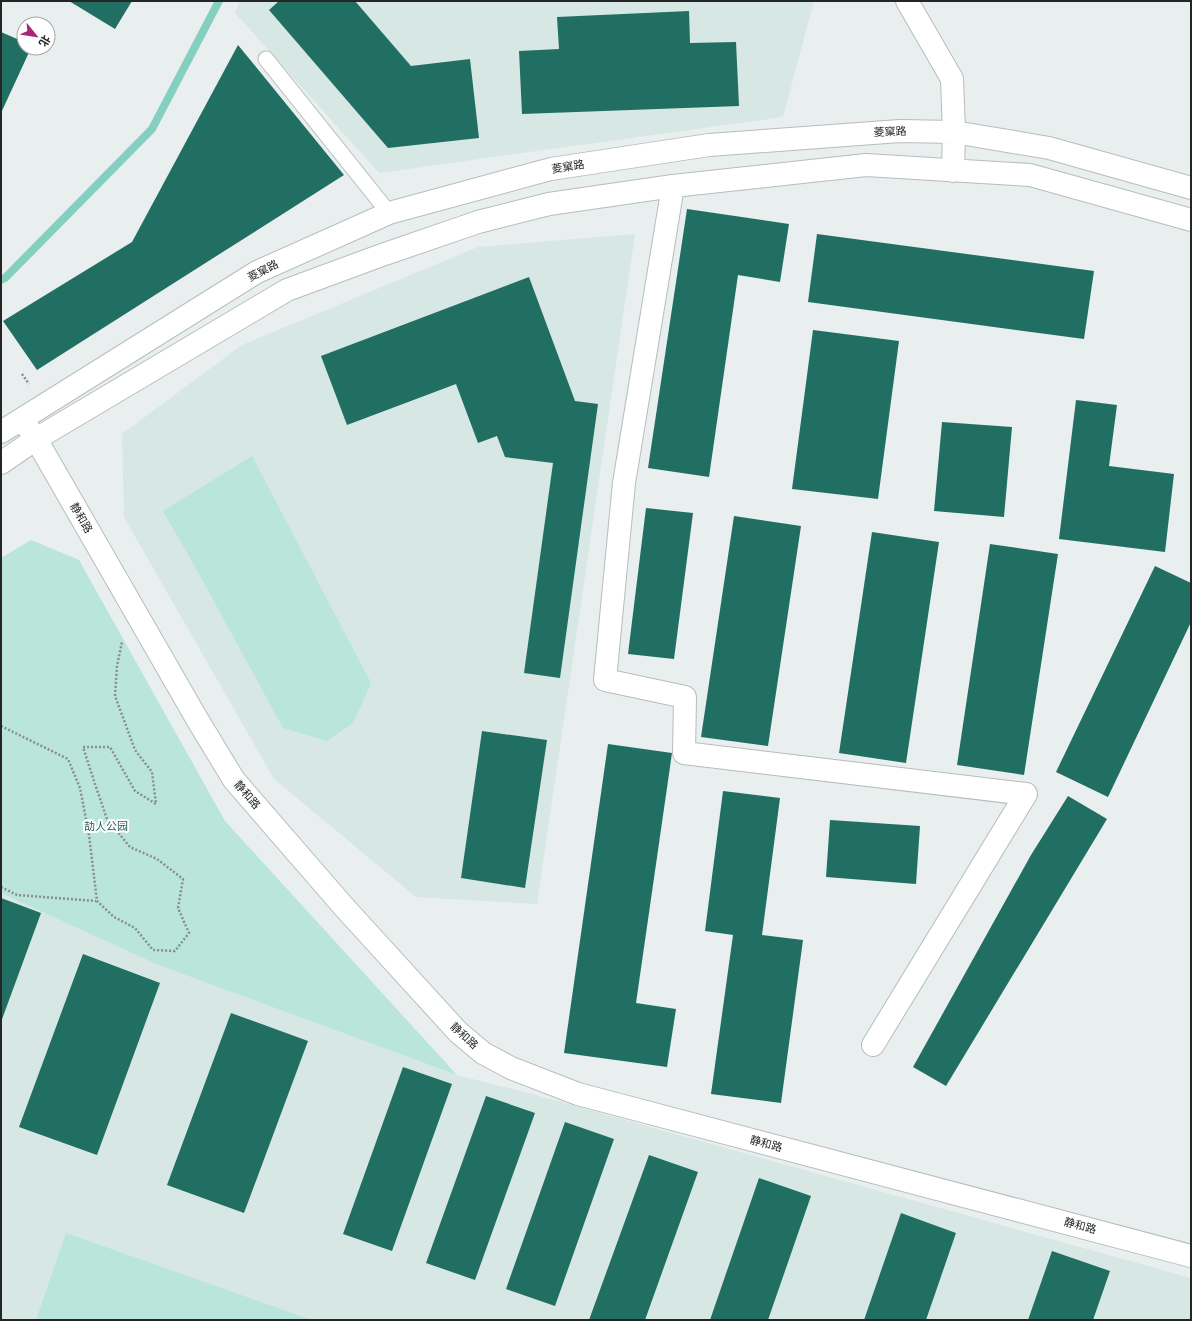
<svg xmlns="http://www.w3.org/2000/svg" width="1192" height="1321" font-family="'Roboto Condensed','Noto Sans SC',sans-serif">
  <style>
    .built { fill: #d7e7e3 }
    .green { fill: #b9e5da }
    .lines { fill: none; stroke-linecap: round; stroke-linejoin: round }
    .stream { stroke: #85cfc0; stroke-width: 8 }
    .building { fill: #216f62 }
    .service-casing { stroke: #b6bdbb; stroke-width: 17 }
    .minor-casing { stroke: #b6bdbb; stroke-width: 24 }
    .tertiary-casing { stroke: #b6bdbb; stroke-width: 24 }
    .path { stroke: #898e8d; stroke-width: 2.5; stroke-dasharray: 2 2; stroke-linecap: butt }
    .service { stroke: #fff; stroke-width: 15 }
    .minor { stroke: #fff; stroke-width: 22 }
    .tertiary { stroke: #fff; stroke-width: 22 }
    .labels { text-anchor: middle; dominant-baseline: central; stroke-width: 4; stroke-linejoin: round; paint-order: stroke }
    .street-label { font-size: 11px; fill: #232625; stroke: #fff }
    .park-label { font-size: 11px; fill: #246055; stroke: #fff }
  </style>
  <rect width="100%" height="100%" fill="#e8efee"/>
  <path class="built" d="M240 1H814L783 117 379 173 235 13Z
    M635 234 537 904 416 897 274 779 124 517 122 434 242 345 478 247Z
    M1 893 156 964 457 1075 532 1094 1191 1278V1320H1Z"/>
  <path class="green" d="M252 456 371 683 353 723 327 741 283 728 193 563 163 511Z
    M31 540 79 560 225 821 457 1075 156 964 1 893V558Z
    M66 1233 312 1320H36Z"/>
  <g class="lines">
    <path class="stream" d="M1 280 5 278 152 129 219 1"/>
  </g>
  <path class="building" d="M69 1H132L115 29Z
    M279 1H355L411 66 470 59 479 138 388 148 269 10Z
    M689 11 690 43 736 42 739 106 522 114 519 51 559 49 557 17Z
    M1 32 24 42V48H31L1 113Z
    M238 45 344 175 37 370 3 321 132 242Z
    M687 209 789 224 780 282 738 275 709 477 648 468Z
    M817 234 1094 271 1084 339 808 302Z
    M529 277 575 401 598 404 560 678 524 673 553 463 505 457 497 436 478 443 456 384 347 425 321 356Z
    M813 330 899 341 878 499 792 489Z
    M1076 400 1117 405 1109 466 1174 474 1165 552 1059 539Z
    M942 422 1012 427 1004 517 934 511Z
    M646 508 693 513 674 659 628 654Z
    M734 516 801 526 768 746 701 737Z
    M872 532 939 542 906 763 839 753Z
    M990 544 1058 554 1024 775 957 765Z
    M1155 566 1191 583V622L1108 797 1056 772Z
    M482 731 547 740 525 888 461 878Z
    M608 744 672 753 636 1003 676 1009 667 1067 564 1053Z
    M723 791 780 798 762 935 803 940 781 1103 711 1094 733 935 705 931Z
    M1068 796 1107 819 946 1086 913 1067 1031 855Z
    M830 820 920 826 916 884 826 877Z
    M1 898 41 913 1 1022Z
    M83 954 160 983 97 1155 19 1127Z
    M231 1013 308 1041 244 1213 167 1185Z
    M403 1067 452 1084 392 1251 343 1234Z
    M486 1096 535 1113 475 1280 426 1263Z
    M565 1122 614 1139 555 1306 506 1289Z
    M649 1155 698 1172 645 1320H589Z
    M759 1178 811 1196 768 1320H710Z
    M901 1213 956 1233 926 1320H864Z
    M1052 1251 1110 1271 1093 1320H1028Z"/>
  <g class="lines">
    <g class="service-casing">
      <path id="service" d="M266 59 389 213"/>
    </g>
    <g class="minor-casing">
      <path id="minor" d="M673 186 624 483 605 680 685 697 684 753 1026 794 873 1045
        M22 419 36 439 197 719 234 780 344 907 458 1032 483 1053 511 1068 578 1094 1191 1256"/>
    </g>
    <g class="tertiary-casing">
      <path id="tertiary" d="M907 1 952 79 954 132 953 171
        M1 432 257 272 389 213 551 169 709 145 900 131 954 132 1049 148 1191 188
        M1 463 36 439 287 290 382 255 478 222 549 204 673 186 866 165 1030 175 1191 220"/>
    </g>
    <path class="path" d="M22 374 29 384
      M1 726 68 759 80 788 89 835 97 901 114 917 135 928 153 950 175 951 189 933 178 908 183 879 157 859 130 847 107 819 95 784 83 747H110L135 791 156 804 152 772 135 750 115 696 117 666 122 642
      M1 887 17 895 96 901"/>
    <use href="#service" class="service"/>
    <use href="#minor" class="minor"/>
    <use href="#tertiary" class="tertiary"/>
  </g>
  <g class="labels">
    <g class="street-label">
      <text transform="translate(890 132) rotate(-3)">菱窠路</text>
      <text transform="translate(568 167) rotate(-9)">菱窠路</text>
      <text transform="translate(263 271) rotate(-27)">菱窠路</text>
      <text transform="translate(81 518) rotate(60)">静和路</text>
      <text transform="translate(247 795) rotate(49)">静和路</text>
      <text transform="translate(464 1036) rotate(42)">静和路</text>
      <text transform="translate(766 1144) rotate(15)">静和路</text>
      <text transform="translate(1080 1226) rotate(15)">静和路</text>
    </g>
    <g class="park-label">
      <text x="106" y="826">劼人公园</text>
    </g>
  </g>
  <rect width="1192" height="1321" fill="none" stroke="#232625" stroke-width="4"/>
  <g transform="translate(36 36) rotate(120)"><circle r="19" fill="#ffffff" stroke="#a7a8a8"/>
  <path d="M0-3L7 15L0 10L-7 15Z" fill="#a82775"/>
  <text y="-6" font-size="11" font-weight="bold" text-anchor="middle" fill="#232625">北</text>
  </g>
</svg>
